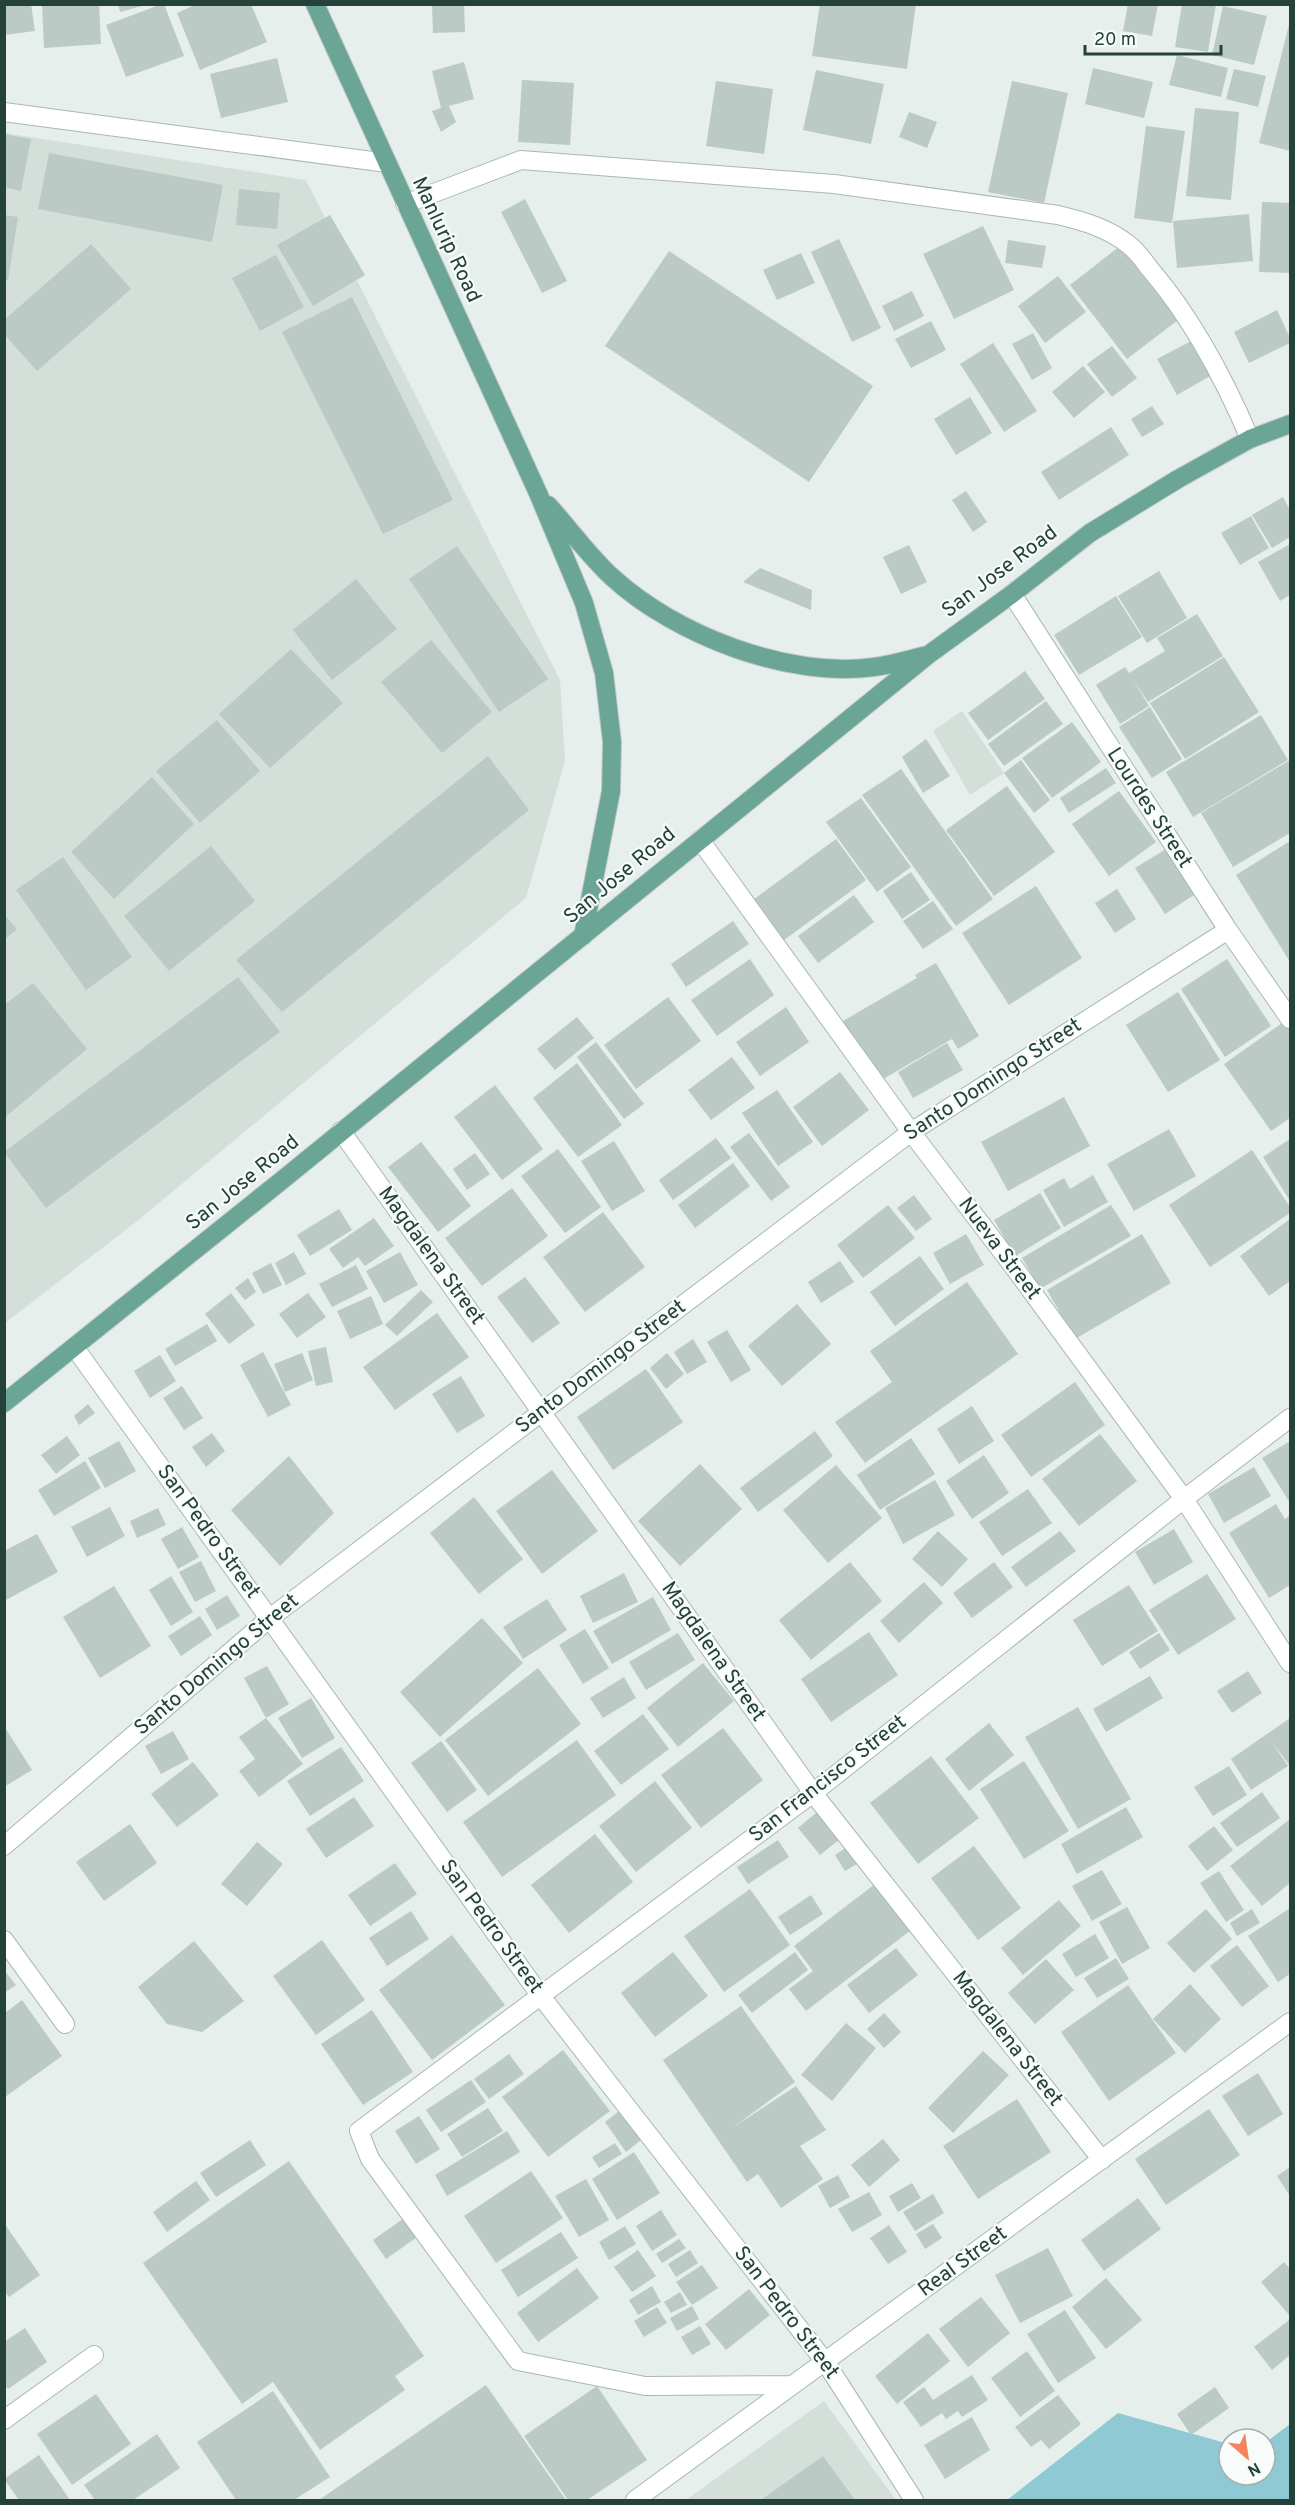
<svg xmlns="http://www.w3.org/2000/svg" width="1295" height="2505" font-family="Overpass,sans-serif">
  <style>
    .built { fill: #d4dfda }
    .water { fill: #8ec9d4 }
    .building { fill: #bbcac4 }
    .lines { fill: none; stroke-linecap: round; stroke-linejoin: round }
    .minor-casing { stroke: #a8b8b2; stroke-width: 20 }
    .major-casing { stroke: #c2cac8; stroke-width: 20 }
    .minor { stroke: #fff; stroke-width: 18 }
    .major { stroke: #6aa596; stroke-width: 18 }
    .labels { text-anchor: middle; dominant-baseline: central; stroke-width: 4.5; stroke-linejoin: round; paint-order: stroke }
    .street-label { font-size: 21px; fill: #24423a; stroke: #f7fbf9 }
  </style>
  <rect width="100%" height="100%" fill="#e6efeb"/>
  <path class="built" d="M5 133 306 180 560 680 565 761 526 898 136 1222 5 1323Z
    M962 711 1004 773 970 795 933 731Z
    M824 2401 896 2500H686Z"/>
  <path class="water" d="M1118 2413 1229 2444V2475H1265V2443L1290 2424V2500H1007Z"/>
  <path class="building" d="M4 4H31L35 31 4 35Z
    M42 4H99L101 44 44 48Z
    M118 4H145L146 5 120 12Z
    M162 4H164L184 56 126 77 106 25Z
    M197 4H251L267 42 200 70 177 13Z
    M432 4H464L465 32 433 33Z
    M820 4H916L907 69 812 56Z
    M1128 4H1158L1152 36 1123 31Z
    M1182 4H1216L1208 52 1175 47Z
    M1223 6 1267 16 1254 65 1212 55Z
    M1290 21V151L1259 143Z
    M1177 55 1228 68 1221 97 1169 85Z
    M277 58 288 102 221 118 210 74Z
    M464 62 474 99 449 106 456 122 441 132 432 111 441 108 432 71Z
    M1093 68 1153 82 1144 118 1085 104Z
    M1234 69 1266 76 1258 107 1226 99Z
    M816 70 884 84 871 144 803 130Z
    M522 80 574 83 570 145 518 142Z
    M716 81 773 89 764 154 706 146Z
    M1012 81 1068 93 1044 203 988 192Z
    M1195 108 1239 112 1231 200 1186 196Z
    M909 112 937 122 927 148 899 137Z
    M1146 126 1185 131 1172 223 1134 218Z
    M4 134 31 139 21 191 4 187Z
    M49 153 223 185 212 242 38 209Z
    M239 189 280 193 277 229 236 225Z
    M525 199 567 281 542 293 501 212Z
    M1262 202 1290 203V273L1259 272Z
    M1249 214 1253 261 1177 268 1173 221Z
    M4 215 18 217 8 280 4 279Z
    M330 215 365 275 313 306 277 245Z
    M983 226 1014 290 954 319 923 254Z
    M839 239 881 328 852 342 811 252Z
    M1008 240 1046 246 1042 268 1005 263Z
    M91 244 131 289 37 371 4 334V320Z
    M1120 246 1178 320 1127 359 1070 285Z
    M669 251 873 386 809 482 605 346Z
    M801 253 815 283 777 300 763 270Z
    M276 255 304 307 260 331 232 278Z
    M1058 276 1086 312 1045 343 1018 306Z
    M912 291 924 316 894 331 882 306Z
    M352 297 453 500 383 534 282 332Z
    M1277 310 1290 338V343L1249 363 1234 332Z
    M931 321 946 350 911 368 895 339Z
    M1033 333 1052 368 1032 380 1012 344Z
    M1193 340 1212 375 1177 395 1157 359Z
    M993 343 1037 411 1004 432 960 364Z
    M1112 346 1137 378 1112 397 1087 364Z
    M1083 366 1105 392 1074 418 1052 392Z
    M970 397 992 433 956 455 934 419Z
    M1152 406 1164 424 1142 437 1131 419Z
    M1111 427 1129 455 1059 500 1041 472Z
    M966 491 987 522 973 532 952 500Z
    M1283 497 1290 510V537L1272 548 1252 515Z
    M1251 516 1269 548 1240 565 1221 533Z
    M1290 544V595L1280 601 1258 562Z
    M909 545 927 582 901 594 883 557Z
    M457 546 548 679 499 712 409 579Z
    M760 568 812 590 811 610 743 582Z
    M1159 571 1187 618 1147 643 1118 596Z
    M356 579 397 629 332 680 293 630Z
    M1116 596 1142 637 1079 675 1054 635Z
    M1197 614 1223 656 1148 702 1132 678 1149 706 1120 724 1096 685 1125 667 1129 673 1165 651 1157 638Z
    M431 640 492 712 442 753 381 682Z
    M291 649 343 703 270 768 219 714Z
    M1224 657 1259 712 1185 759 1150 703Z
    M1025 671 1045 699 988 740 968 713Z
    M1046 701 1063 724 1004 766 988 744Z
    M1150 707 1182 759 1152 778 1119 727Z
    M1261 715 1288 760 1193 817 1166 772Z
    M217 720 260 771 200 823 156 771Z
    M1072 722 1101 762 1052 798 1022 758Z
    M926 739 950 776 923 793 902 757Z
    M488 756 529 810 282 1012 236 960Z
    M1021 760 1050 800 1034 813 1004 773Z
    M1290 760V833L1233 867 1201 813Z
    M1106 768 1116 783 1069 813 1060 798Z
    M901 769 993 899 956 926 862 795Z
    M152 777 194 824 114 899 71 852Z
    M1007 786 1055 852 994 896 946 830Z
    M1119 791 1156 842 1109 876 1072 824Z
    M861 798 911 867 877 892 826 822Z
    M836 839 866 880 780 943 750 902Z
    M1290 841V962L1236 875Z
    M211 846 255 901 169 971 124 916Z
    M1166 849 1194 895 1165 914 1135 868Z
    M63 857 132 957 86 990 16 890Z
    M911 872 930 900 902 919 883 891Z
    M1036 886 1082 958 1009 1005 962 933Z
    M1117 889 1136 919 1115 933 1095 903Z
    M854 895 874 922 818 963 798 936Z
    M933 901 953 929 923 949 903 921Z
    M4 914 17 929 4 940Z
    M733 921 749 944 686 987 671 964Z
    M750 959 774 995 717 1036 691 1000Z
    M1227 959 1271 1026 1225 1057 1181 989Z
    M936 963 979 1036 958 1049 952 1039 878 1082 843 1021 917 978 915 975Z
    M238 977 280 1032 46 1208 4 1152Z
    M33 983 87 1049 4 1118V1005Z
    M1178 992 1220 1060 1168 1092 1126 1025Z
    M668 997 701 1041 636 1089 604 1045Z
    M786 1007 809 1042 760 1076 736 1042Z
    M577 1017 594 1038 555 1070 537 1049Z
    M1285 1021 1290 1029V1118L1271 1131 1224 1064Z
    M596 1042 644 1104 624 1119 577 1057Z
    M947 1043 963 1070 913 1098 898 1072Z
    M732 1057 755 1088 711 1120 688 1090Z
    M577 1063 622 1125 578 1157 533 1098Z
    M840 1072 869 1110 822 1146 793 1107Z
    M495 1085 543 1149 502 1180 454 1117Z
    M777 1090 813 1142 778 1166 742 1113Z
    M1064 1097 1090 1146 1008 1191 981 1142Z
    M1169 1129 1196 1176 1134 1211 1107 1164Z
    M749 1133 790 1187 771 1201 730 1147Z
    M716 1138 731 1158 673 1200 659 1180Z
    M1290 1139V1201L1263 1157Z
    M614 1141 645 1191 612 1211 581 1161Z
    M421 1142 471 1206 438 1232 388 1167Z
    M558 1149 601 1207 565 1233 521 1176Z
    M1252 1150 1290 1207V1213L1210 1267 1169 1205Z
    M475 1153 490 1174 467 1190 453 1169Z
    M733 1163 750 1186 695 1228 678 1205Z
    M1093 1175 1108 1202 1064 1227 1043 1190 1064 1178 1070 1189Z
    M512 1188 548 1236 482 1286 445 1238Z
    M1040 1193 1061 1228 1015 1256 994 1220Z
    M914 1195 932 1219 916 1231 897 1208Z
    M888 1205 915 1238 863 1278 837 1245Z
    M1111 1205 1131 1236 1040 1289 1022 1258Z
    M339 1209 352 1230 310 1256 297 1235Z
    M603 1212 645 1267 585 1312 543 1257Z
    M374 1218 394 1246 365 1266 358 1257 343 1268 329 1249Z
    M1290 1219V1281L1269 1296 1240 1256Z
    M966 1234 984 1265 950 1284 933 1253Z
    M1142 1234 1171 1283 1075 1339 1047 1290Z
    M294 1252 306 1274 286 1285 275 1263Z
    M400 1252 418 1285 384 1303 366 1271Z
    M920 1256 944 1289 895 1326 870 1292Z
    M840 1261 854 1282 821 1303 808 1282Z
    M271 1263 282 1285 263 1294 252 1273Z
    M356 1265 368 1289 332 1307 319 1284Z
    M525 1277 560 1323 532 1343 497 1297Z
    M248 1278 256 1292 245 1300 235 1288Z
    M967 1282 1018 1354 865 1463 835 1422 892 1382 870 1351Z
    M421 1290 433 1302 397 1336 385 1325Z
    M231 1293 255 1325 229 1344 205 1314Z
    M308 1293 326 1317 297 1338 279 1314Z
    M371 1296 383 1324 350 1339 337 1311Z
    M797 1304 831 1344 782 1386 748 1346Z
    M437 1313 469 1357 395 1410 363 1367Z
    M207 1324 217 1341 175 1366 165 1349Z
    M727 1330 751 1370 731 1382 707 1342Z
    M693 1339 707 1362 687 1374 674 1352Z
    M326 1347 333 1382 316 1386 308 1351Z
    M263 1352 291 1405 268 1417 240 1365Z
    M302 1353 313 1380 285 1392 274 1364Z
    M667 1353 684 1374 666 1389 650 1368Z
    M160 1355 176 1381 150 1398 134 1371Z
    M646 1369 683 1422 613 1470 577 1417Z
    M461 1376 485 1416 457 1433 432 1394Z
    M1075 1382 1105 1425 1031 1477 1001 1435Z
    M182 1386 203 1418 184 1430 163 1398Z
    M88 1404 95 1413 79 1425 74 1416Z
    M972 1406 994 1441 959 1464 937 1429Z
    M815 1431 833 1456 758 1512 740 1488Z
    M212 1433 225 1451 206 1467 192 1447Z
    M1100 1434 1137 1481 1079 1526 1042 1479Z
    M67 1436 80 1455 56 1474 41 1455Z
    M911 1438 935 1474 880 1510 857 1475Z
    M119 1441 136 1471 105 1488 88 1458Z
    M1290 1441V1503L1262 1458Z
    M984 1455 1009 1493 972 1519 946 1481Z
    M289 1456 334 1513 280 1566 231 1510Z
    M85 1461 101 1488 54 1516 38 1490Z
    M700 1464 742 1509 680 1566 638 1521Z
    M836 1465 882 1518 828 1563 783 1510Z
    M1254 1467 1271 1496 1224 1523 1208 1494Z
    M552 1470 598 1531 542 1574 496 1511Z
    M935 1480 955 1515 903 1544 885 1508Z
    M1028 1489 1052 1523 1002 1556 979 1522Z
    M474 1497 523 1559 479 1594 430 1533Z
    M1276 1504 1285 1519 1290 1515V1585L1269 1598 1229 1533Z
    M110 1507 125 1536 87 1557 71 1527Z
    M158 1508 166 1525 137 1538 130 1521Z
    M182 1527 199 1557 178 1569 161 1539Z
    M1174 1529 1193 1562 1154 1585 1135 1552Z
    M938 1531 968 1559 942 1587 912 1559Z
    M1060 1531 1076 1551 1026 1587 1011 1567Z
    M37 1534 58 1572 4 1601V1551Z
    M201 1561 216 1591 195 1602 179 1572Z
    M850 1562 882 1601 811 1660 779 1620Z
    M994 1562 1013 1587 972 1618 953 1593Z
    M624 1573 638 1602 593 1623 580 1596Z
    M1207 1574 1236 1619 1178 1655 1149 1610Z
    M171 1576 193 1612 171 1626 149 1590Z
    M924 1582 943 1603 899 1643 880 1621Z
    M1129 1585 1158 1631 1102 1666 1073 1620Z
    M114 1586 151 1646 100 1678 63 1617Z
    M227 1595 240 1616 217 1630 205 1609Z
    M653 1597 671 1630 612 1664 593 1631Z
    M547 1599 567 1630 523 1659 503 1627Z
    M200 1616 212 1635 181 1656 168 1636Z
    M482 1618 523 1663 440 1737 400 1692Z
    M585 1629 609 1668 583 1684 559 1645Z
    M869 1632 898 1675 831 1722 801 1679Z
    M678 1633 695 1660 646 1690 629 1662Z
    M1159 1633 1170 1650 1140 1669 1129 1652Z
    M703 1663 734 1701 678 1747 647 1708Z
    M267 1666 289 1704 266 1718 244 1678Z
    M538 1668 581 1724 488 1796 445 1740Z
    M1248 1671 1262 1693 1232 1713 1217 1691Z
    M1150 1676 1163 1698 1106 1732 1093 1709Z
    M624 1677 636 1698 603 1718 590 1698Z
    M311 1698 335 1738 302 1758 278 1718Z
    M1078 1707 1131 1799 1078 1829 1025 1737Z
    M643 1714 669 1749 621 1785 594 1751Z
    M266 1718 303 1764 259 1797 239 1771 255 1759 239 1737Z
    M1290 1718V1766L1271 1741 1288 1766 1251 1790 1231 1759Z
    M989 1723 1014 1755 969 1791 945 1759Z
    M4 1726 32 1770 4 1787Z
    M723 1728 763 1780 701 1828 661 1775Z
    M173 1731 189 1759 161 1774 145 1746Z
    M577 1740 616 1795 502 1877 463 1822Z
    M441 1741 477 1790 447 1812 411 1763Z
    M341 1747 364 1781 310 1816 287 1781Z
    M931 1756 979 1818 918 1864 870 1803Z
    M1024 1761 1069 1831 1024 1859 980 1789Z
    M193 1762 219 1795 177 1827 151 1794Z
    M1229 1766 1247 1795 1213 1816 1194 1787Z
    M655 1781 692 1828 636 1872 599 1826Z
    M1262 1792 1280 1818 1237 1847 1220 1823Z
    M354 1797 374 1826 326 1858 306 1829Z
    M1126 1807 1143 1837 1077 1874 1061 1844Z
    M817 1812 840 1839 820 1855 798 1828Z
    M1290 1819V1883L1262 1906 1230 1866Z
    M130 1824 157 1863 104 1901 76 1862Z
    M1214 1826 1233 1850 1207 1871 1188 1846Z
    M595 1834 633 1882 569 1933 531 1885Z
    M778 1840 789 1857 748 1884 737 1867Z
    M257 1842 283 1864 247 1906 221 1884Z
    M850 1845 860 1862 845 1871 835 1855Z
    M974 1846 1021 1908 978 1940 931 1878Z
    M395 1863 417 1894 370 1926 348 1895Z
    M1102 1870 1122 1904 1092 1921 1072 1886Z
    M1219 1871 1244 1910 1226 1922 1200 1883Z
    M875 1884 911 1930 806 2011 789 1989 813 1971 794 1946Z
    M750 1889 790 1945 724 1992 684 1936Z
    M811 1895 823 1914 790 1935 778 1917Z
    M1059 1900 1081 1926 1023 1975 1001 1948Z
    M1127 1907 1150 1948 1122 1964 1099 1922Z
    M1290 1908V1974L1278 1982 1248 1936Z
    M1206 1909 1232 1939 1194 1973 1167 1943Z
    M1252 1909 1260 1923 1237 1936 1230 1923Z
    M411 1911 429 1939 387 1966 369 1938Z
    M1095 1934 1109 1958 1076 1977 1062 1954Z
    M452 1935 505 2005 432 2060 379 1990Z
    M322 1940 365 2000 316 2035 273 1976Z
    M194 1941 244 2001 202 2032 167 2024 138 1987Z
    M1237 1945 1269 1986 1242 2007 1210 1966Z
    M896 1948 918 1975 869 2013 847 1985Z
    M673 1952 708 1996 655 2037 621 1993Z
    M795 1952 808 1970 752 2013 738 1995Z
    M1116 1958 1129 1979 1097 1998 1084 1978Z
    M1046 1959 1074 1990 1035 2024 1008 1993Z
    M4 1970 16 1985 4 1993Z
    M1190 1984 1221 2019 1185 2053 1153 2019Z
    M1128 1985 1176 2053 1109 2101 1061 2032Z
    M22 2000 62 2056 5 2097V2013Z
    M741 2006 795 2082 732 2128 796 2086 826 2130 800 2146 823 2179 781 2208 758 2174 747 2182 663 2060Z
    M372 2010 413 2072 363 2105 321 2044Z
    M884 2013 901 2032 884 2048 867 2029Z
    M846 2023 876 2048 832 2101 801 2075Z
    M563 2050 610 2111 548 2157 502 2097Z
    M983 2051 1009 2075 953 2133 928 2108Z
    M509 2054 524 2074 489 2099 474 2079Z
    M1258 2073 1283 2114 1248 2136 1222 2096Z
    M471 2080 486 2102 441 2132 426 2110Z
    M1017 2099 1051 2152 978 2199 943 2146Z
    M624 2107 646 2136 626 2152 605 2122Z
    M488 2108 503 2131 462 2157 447 2134Z
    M1209 2109 1240 2155 1166 2205 1135 2159Z
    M419 2116 440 2149 416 2164 395 2131Z
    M507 2131 520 2152 447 2196 435 2175Z
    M883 2139 900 2160 869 2187 851 2165Z
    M250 2140 266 2165 216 2197 200 2173Z
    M615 2143 622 2154 599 2168 592 2157Z
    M634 2152 660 2193 617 2220 592 2179Z
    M289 2161 424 2356 395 2376 405 2390 320 2450 273 2382 242 2404 143 2263Z
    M1290 2167V2196L1277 2176Z
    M531 2171 563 2218 496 2263 464 2216Z
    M838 2175 850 2197 830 2208 818 2186Z
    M586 2179 609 2220 579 2237 555 2196Z
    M196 2181 210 2200 167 2232 153 2212Z
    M912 2183 921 2198 898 2212 889 2196Z
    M869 2192 882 2215 852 2232 838 2209Z
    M933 2194 944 2213 915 2231 903 2212Z
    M1138 2198 1161 2229 1104 2271 1081 2240Z
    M661 2210 677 2235 652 2251 636 2226Z
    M407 2216 420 2235 386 2259 373 2240Z
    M4 2223 40 2275 9 2297 4 2290Z
    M933 2224 942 2238 925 2249 916 2234Z
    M889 2225 907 2252 888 2264 870 2238Z
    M625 2226 636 2244 609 2260 599 2242Z
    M561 2232 578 2258 518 2297 501 2270Z
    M679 2239 686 2248 662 2263 656 2254Z
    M1048 2248 1073 2296 1020 2323 995 2275Z
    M638 2250 656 2276 632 2292 614 2267Z
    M690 2250 698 2263 676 2277 668 2264Z
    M1284 2262 1290 2269V2316L1261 2282Z
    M702 2265 718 2288 692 2305 676 2282Z
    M577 2268 599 2298 538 2342 517 2313Z
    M1106 2278 1142 2320 1106 2349 1072 2307Z
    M652 2286 661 2302 638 2315 629 2300Z
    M749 2289 770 2315 726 2350 705 2324Z
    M680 2292 687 2305 671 2313 664 2302Z
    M981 2297 1010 2333 968 2367 939 2329Z
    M692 2306 699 2319 677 2331 670 2318Z
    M657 2307 667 2323 644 2337 634 2321Z
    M1065 2310 1096 2358 1058 2383 1027 2334Z
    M1289 2320 1290 2322V2355L1272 2370 1254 2347Z
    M700 2326 711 2344 692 2355 681 2337Z
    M25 2328 47 2362 8 2389 4 2384V2342Z
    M928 2333 950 2361 897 2404 875 2376Z
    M1027 2351 1055 2391 1020 2417 991 2378Z
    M972 2375 988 2400 962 2417 958 2411 946 2419 942 2413 921 2427 903 2402 924 2387 933 2400Z
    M486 2385 566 2500H319Z
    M597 2386 647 2460 587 2500H568L524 2436Z
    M1215 2387 1229 2408 1191 2435 1177 2414Z
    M273 2391 330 2477 294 2500H236L197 2442Z
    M96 2394 131 2444 72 2485 37 2434Z
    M1058 2395 1081 2424 1049 2449 1041 2440 1031 2447 1015 2427Z
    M972 2417 990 2450 945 2479 924 2445Z
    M157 2434 180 2468 133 2500H95L84 2485Z
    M39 2455 70 2500H19L4 2479Z
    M823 2456 855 2500H761Z"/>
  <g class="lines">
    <g class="minor-casing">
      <path id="minor" d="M4 112 387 163
        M405 204 521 160 834 184 1058 215C1083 221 1108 228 1129 245 1137 251 1144 261 1150 269 1193 319 1224 378 1250 439
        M1012 594 1228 930 1290 1019
        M700 840 911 1132 1013 1266 1184 1499 1290 1663
        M341 1131 813 1793 1102 2160
        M75 1348 540 1995 826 2363 914 2500
        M4 1846 270 1618 911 1132 1228 930
        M4 1940 65 2024
        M790 2385 645 2386 518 2361 370 2159 359 2131 813 1793 1184 1499 1290 1418
        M4 2420 94 2355
        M635 2500 1290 2022"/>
    </g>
    <g class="major-casing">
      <path id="major" d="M315 4 538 493 584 603 604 673 612 742 611 791 583 936
        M548 505C569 528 589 556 612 577 675 635 789 679 874 667 891 665 907 660 923 656
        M4 1403 281 1181 928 655 1012 594 1090 533 1178 479 1250 439 1290 424"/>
    </g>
    <use href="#minor" class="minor"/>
    <use href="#major" class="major"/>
  </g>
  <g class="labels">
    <g class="street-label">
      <text transform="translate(446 240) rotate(65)">Manlurip Road</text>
      <text transform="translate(1000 572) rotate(-37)">San Jose Road</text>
      <text transform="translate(1149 808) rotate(57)">Lourdes Street</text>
      <text transform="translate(620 876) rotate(-40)">San Jose Road</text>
      <text transform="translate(993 1080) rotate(-33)">Santo Domingo Street</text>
      <text transform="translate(243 1183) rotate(-39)">San Jose Road</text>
      <text transform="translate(999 1249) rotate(53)">Nueva Street</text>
      <text transform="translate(431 1256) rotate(54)">Magdalena Street</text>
      <text transform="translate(601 1367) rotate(-37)">Santo Domingo Street</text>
      <text transform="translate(208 1532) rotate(54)">San Pedro Street</text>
      <text transform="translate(713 1652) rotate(55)">Magdalena Street</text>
      <text transform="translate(217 1665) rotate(-40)">Santo Domingo Street</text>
      <text transform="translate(828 1779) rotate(-38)">San Francisco Street</text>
      <text transform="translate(491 1927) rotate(54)">San Pedro Street</text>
      <text transform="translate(1007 2039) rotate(52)">Magdalena Street</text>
      <text transform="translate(963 2262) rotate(-36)">Real Street</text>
      <text transform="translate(786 2313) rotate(53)">San Pedro Street</text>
    </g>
  </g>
  <rect width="1295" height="2505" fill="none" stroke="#24423a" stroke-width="12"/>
  <g transform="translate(1247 2457) rotate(151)"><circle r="28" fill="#f7fbf9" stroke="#a3b1ad" stroke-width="1.5"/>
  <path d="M0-4.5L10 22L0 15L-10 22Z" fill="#f4845f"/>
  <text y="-9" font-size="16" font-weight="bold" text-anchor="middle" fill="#24423a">N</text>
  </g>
  <path d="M1085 45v9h136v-9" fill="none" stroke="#24423a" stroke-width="3"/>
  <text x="1094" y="45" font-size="18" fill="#24423a" stroke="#f7fbf9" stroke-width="4.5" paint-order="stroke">20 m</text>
</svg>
